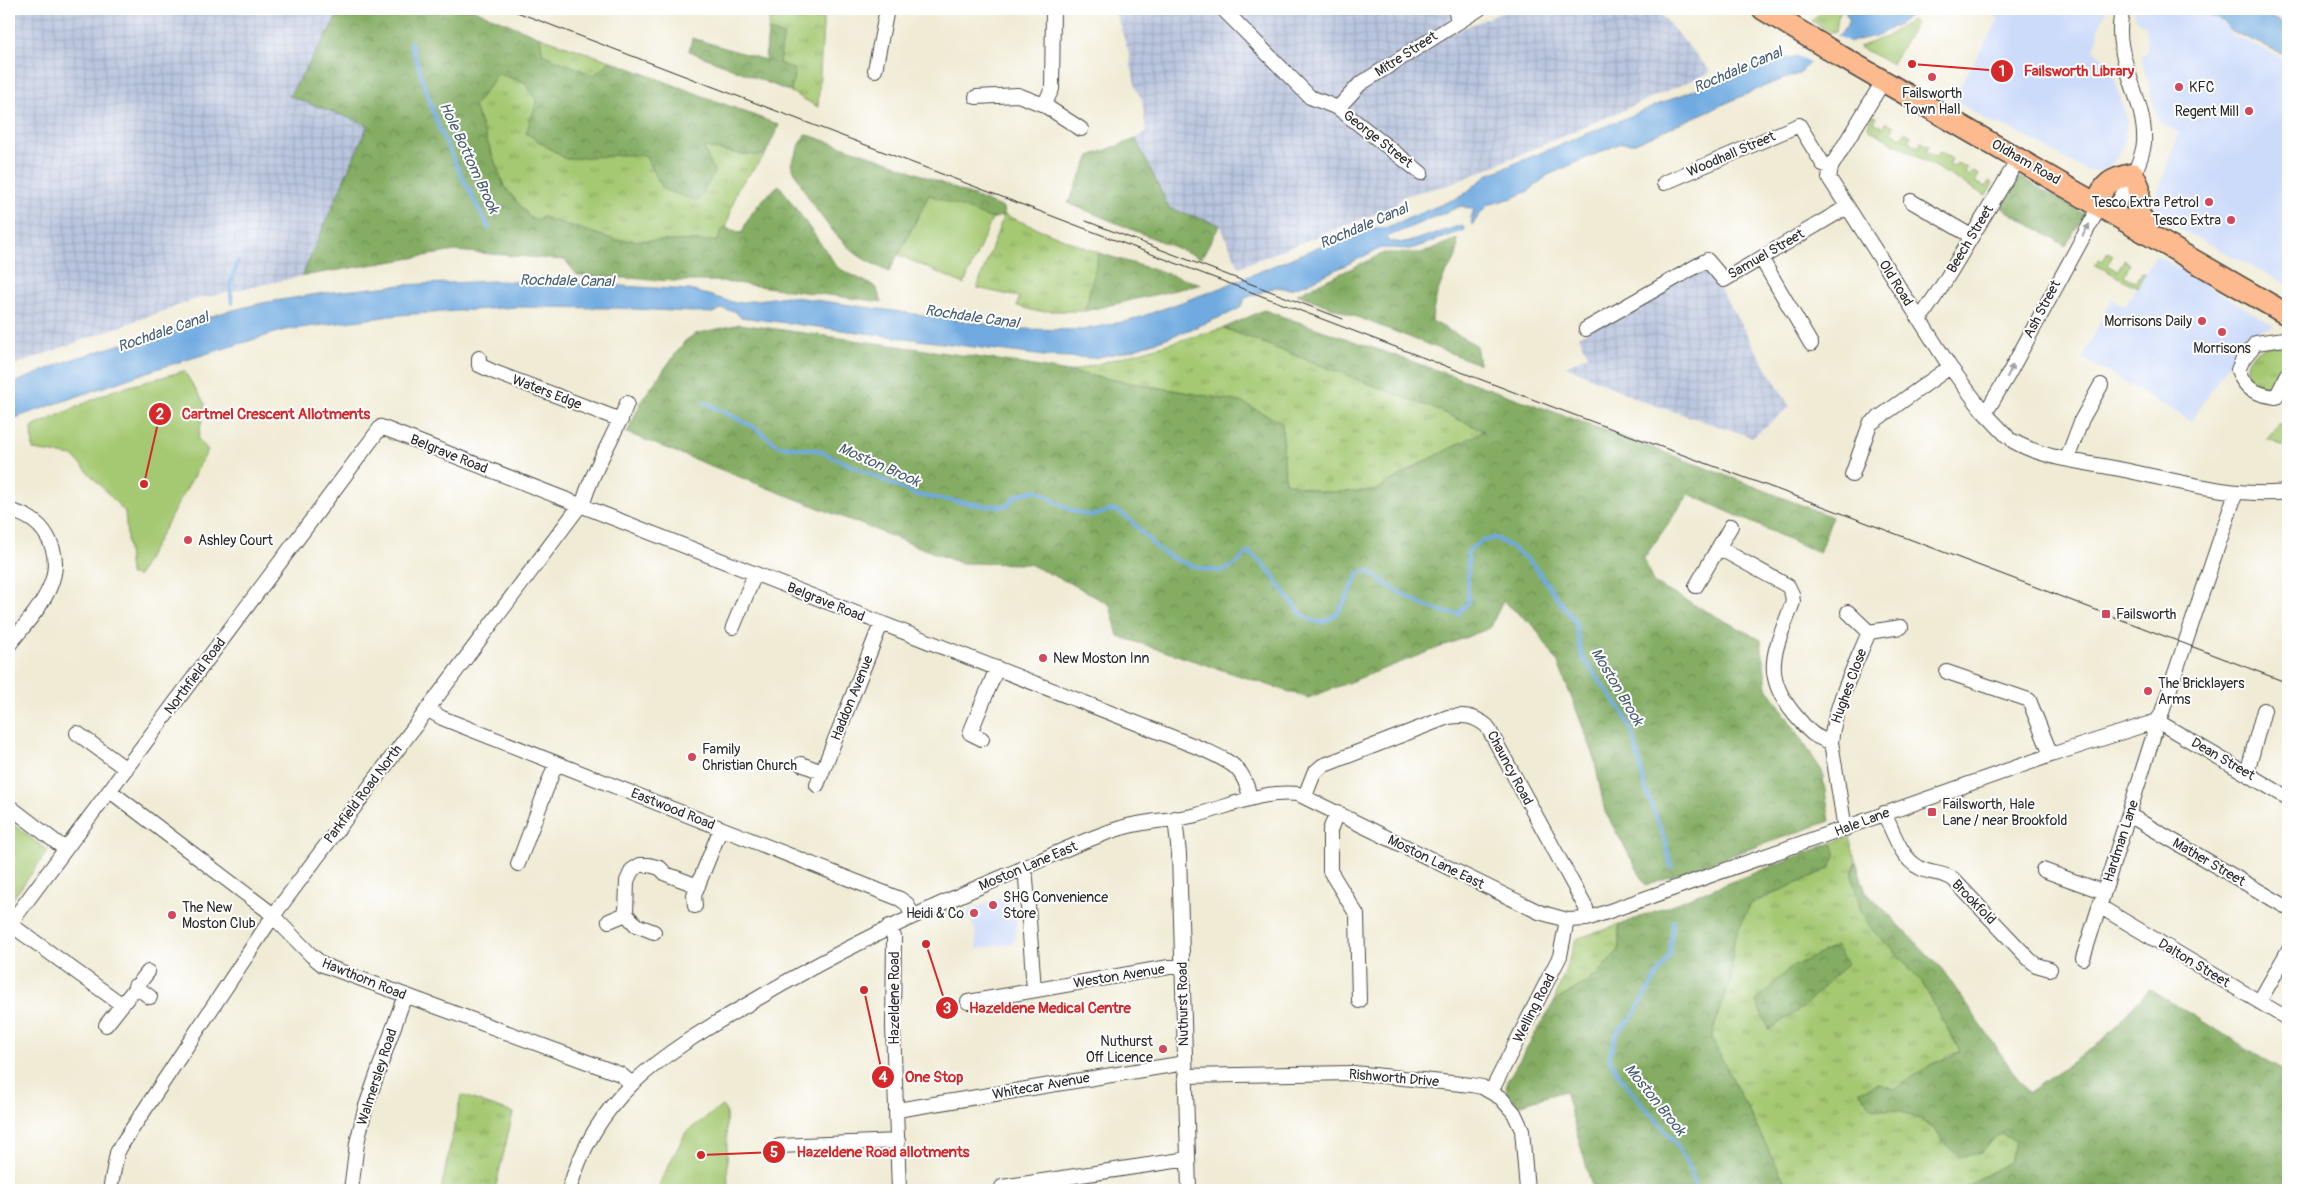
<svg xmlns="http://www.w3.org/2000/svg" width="2297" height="1199" font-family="Pangolin,sans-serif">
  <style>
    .built { fill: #cddbfa }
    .industrial { fill: url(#industrial-grid) }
    .grass { fill: url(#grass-tufts); stroke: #687a4e }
    .forest { fill: url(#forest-crowns); stroke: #586c48 }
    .garden { fill: #a5c972; stroke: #687a4e }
    .water { fill: #70aae0; stroke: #4e6a86 }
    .pier { fill: #f0ebd4 }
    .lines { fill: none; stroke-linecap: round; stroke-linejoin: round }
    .stream { stroke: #70aae0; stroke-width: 4 }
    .minor-casing { stroke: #494844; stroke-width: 16 }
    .highway-casing { stroke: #494844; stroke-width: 24 }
    .minor { stroke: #fff; stroke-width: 14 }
    .highway { stroke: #fcba8e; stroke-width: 21 }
    .tram { stroke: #2b2b2b; stroke-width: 1 }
    .oneway { fill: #a0a0a0 }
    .poi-dot { fill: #d1495b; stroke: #fff; stroke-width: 2 }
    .labels { text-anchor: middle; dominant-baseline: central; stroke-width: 4; stroke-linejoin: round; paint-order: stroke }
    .street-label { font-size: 14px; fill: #2b2b2b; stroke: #fff }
    .poi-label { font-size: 14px; fill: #2b2b2b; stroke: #fff; text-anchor: start }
    .water-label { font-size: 15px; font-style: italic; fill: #475e73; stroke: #fff }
    .leader { fill: none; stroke: #d62828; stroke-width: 2 }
    .callout-dot { fill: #d62828; stroke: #fff; stroke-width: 2 }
    .mark-label { font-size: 15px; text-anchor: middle; font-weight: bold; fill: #fff }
    .callout-label { font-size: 15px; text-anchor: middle; font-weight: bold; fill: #d62828; stroke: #fff; stroke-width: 4; stroke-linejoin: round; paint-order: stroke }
  </style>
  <defs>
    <pattern id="industrial-grid" width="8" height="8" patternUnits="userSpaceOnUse" patternTransform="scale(1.25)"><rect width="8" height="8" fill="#b9c5de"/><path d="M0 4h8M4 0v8" fill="none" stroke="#9fa9bf"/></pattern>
    <pattern id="grass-tufts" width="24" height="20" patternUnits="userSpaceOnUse" patternTransform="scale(1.25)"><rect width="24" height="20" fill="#a5c972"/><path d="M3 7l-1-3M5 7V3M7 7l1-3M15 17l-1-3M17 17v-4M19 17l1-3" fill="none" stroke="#87a35e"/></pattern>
    <pattern id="forest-crowns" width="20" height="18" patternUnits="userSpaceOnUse" patternTransform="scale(1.25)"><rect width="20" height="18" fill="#84ad64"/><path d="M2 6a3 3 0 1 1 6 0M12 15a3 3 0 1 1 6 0" fill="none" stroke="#6c8d53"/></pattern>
  </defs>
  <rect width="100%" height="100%" fill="#fff"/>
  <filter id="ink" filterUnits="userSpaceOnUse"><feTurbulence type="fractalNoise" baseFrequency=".02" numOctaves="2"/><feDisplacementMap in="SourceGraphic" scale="10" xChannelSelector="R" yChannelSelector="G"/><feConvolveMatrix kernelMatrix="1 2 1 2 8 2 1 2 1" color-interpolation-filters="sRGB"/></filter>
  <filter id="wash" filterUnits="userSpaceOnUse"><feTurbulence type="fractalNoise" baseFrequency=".0096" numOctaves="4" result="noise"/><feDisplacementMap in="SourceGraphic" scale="20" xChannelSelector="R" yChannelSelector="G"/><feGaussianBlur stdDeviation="1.12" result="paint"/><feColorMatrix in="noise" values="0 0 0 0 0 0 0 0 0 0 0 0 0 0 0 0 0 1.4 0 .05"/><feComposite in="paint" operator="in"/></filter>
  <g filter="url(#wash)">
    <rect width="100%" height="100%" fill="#f0ebd4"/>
    <path class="built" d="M1984 9H2107L2101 22 2094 51 2109 63 2113 71 2127 120 2124 144 2118 156 2108 168 2099 171 2085 170 2014 130 1992 123 1952 99 1999 19Z
      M2134 9H2193L2223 23 2231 34 2288 60V285L2172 225 2155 206 2158 191 2179 133 2158 121 2141 56 2147 52 2146 25 2136 20Z
      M2156 255 2275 326 2259 330 2246 338 2191 421 2082 358 2112 299 2125 306Z
      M1014 892 1017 937 1013 943 977 949 976 932 967 912Z"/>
    <path class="industrial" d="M9 9H342L289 96 368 125 302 276 193 300 9 367Z
      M1114 9H1451V33L1511 9H1656L1711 72 1452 184 1403 196 1395 206 1239 267 1220 225 1169 208 1136 139 1146 131 1142 100 1136 89 1128 50Z
      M1705 264 1790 407 1752 437 1642 401 1566 366 1588 355 1579 336Z"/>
    <path class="grass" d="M771 9H824L818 107 791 92 795 70 779 63 783 35 768 31Z
      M1823 9H1842L1838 16 1836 32 1832 33 1812 21Z
      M540 37 611 61 594 75 543 55Z
      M498 74 525 82 538 102 526 133 566 159 620 154 645 155 664 190 704 147 739 154 765 155 737 189 719 254 565 260 504 186 474 106Z
      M1004 215 1099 253 1085 311H1035L1017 306 1019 297 977 288Z
      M1224 328 1440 411 1484 431 1418 465 1375 491 1321 492 1285 482 1282 423 1241 402 1069 372Z
      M2276 343 2283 348 2288 363 2277 385 2265 390 2250 384C2241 358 2252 351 2276 343Z
      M1849 837 1856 861 1852 875 1873 931 1892 948 1921 981 1960 1051 1932 1064 1895 1090 1879 1084 1860 1092 1873 1109 1902 1111 1935 1128 1944 1143 1981 1153 2000 1134 2016 1141 2009 1162 1961 1190H1789L1711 1038 1721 1005 1731 981 1733 943 1750 904 1829 869 1836 855 1832 843Z
      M1619 925V950L1596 976 1554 1002 1576 939Z
      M461 1095 513 1113 495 1190H441Z"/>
    <path class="forest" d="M342 9H472L540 37 543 55 594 75 611 61 779 125 765 155 739 154 704 147 714 173 698 201 664 190 645 155H620L566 159 526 133 537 102 525 82 498 74 474 106 504 186 532 220 543 217 616 240 717 241 723 227 742 233C749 213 762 199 779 185L838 268 876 287 882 302 719 281H674L577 275 565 260 455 251 302 276 368 125 289 96Z
      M768 31 784 35 779 63 795 70 791 92 689 51 692 38 765 60Z
      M805 134 887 161 1003 208 1004 215 992 219 929 195 889 272C878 266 865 261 855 253 827 229 806 198 791 164Z
      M1136 139 1169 208 1220 225 1201 258 1068 203 1090 156Z
      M2020 177 2084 214 2066 246 2002 208Z
      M1457 239C1460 260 1451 262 1443 279 1437 292 1433 307 1432 321L1476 345 1479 364 1297 294 1384 253H1421Z
      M1099 253 1201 284 1085 311Z
      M1264 310C1454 376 1645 442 1832 517L1819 553 1689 494 1644 558 1653 583 1761 640 1767 687 1822 771 1830 821 1646 885 1605 812 1593 753 1558 663 1534 626 1503 601 1490 628 1308 698 1118 636 1110 605 1074 585 1029 564 960 563 627 433 643 398 685 341 695 334 740 324 1011 362 1241 402 1282 423 1285 482 1321 492 1375 491 1418 465 1484 431 1440 411 1224 328Z
      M1832 843 1836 855 1829 869 1750 904 1733 943 1731 981 1721 1005 1711 1038 1789 1190H1593L1565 1091 1518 1105C1510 1097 1504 1093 1507 1081L1554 1002 1596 976 1619 950V925Z
      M1856 861 1865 890 1942 969 2028 1093 2102 1041 2149 989 2288 1073V1190H1961L2009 1162 2016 1141 2000 1134 1981 1153 1959 1157 1944 1143 1935 1128 1902 1111 1873 1109 1859 1091 1879 1084 1895 1089 1932 1064 1951 1057 1960 1051 1921 981 1892 948 1873 931 1861 912 1852 875Z
      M1836 946 1847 964 1802 1008 1769 1030 1756 1001 1790 968Z"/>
    <path class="garden" d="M1911 20 1916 23 1892 64 1859 47 1886 37Z
      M1873 115 1877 117 1874 122 1883 127 1886 122 1894 126 1891 132 1902 137 1905 132 1911 136 1908 141 1918 147 1921 142 1929 146 1926 152 1936 157 1939 152 1952 159 1949 165 1954 167 1957 163 1967 168 1965 174 1969 176 1972 171 1979 175 1975 182 1986 187 1989 181 1993 183 1986 196 1869 129 1868 125Z
      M929 195 992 219 964 284 899 255Z
      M2108 252 2113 255 2107 265 2118 271 2124 260 2130 264 2124 275 2136 282 2142 272 2145 273 2137 287 2094 264 2099 259 2103 261Z
      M184 371 205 404 198 439 208 450 138 576 130 575 125 512 73 456 33 450 32 427 112 391Z
      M2280 424 2288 429V448L2267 439Z
      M9 821 48 851 9 904Z
      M722 1106 726 1111 728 1190H658L662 1178 686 1132Z"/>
    <path class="water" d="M1847 9H1917L1902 22 1879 35 1850 42 1808 64 1799 74 1772 83 1635 143H1621L1548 175 1530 190 1513 198 1487 205 1472 225 1471 218 1474 209 1461 206 1387 237V241L1405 243 1462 225 1465 230 1411 249 1381 248 1308 283 1290 289 1276 287 1245 298 1240 308 1228 314 1186 331 1132 350 1094 358 1044 356 740 317 735 311 721 309 713 313 615 308 516 307 399 315 285 330 153 370 9 420V385L70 360 225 312 262 303 324 293 401 285 494 281 568 283 690 290 736 303 787 296 1020 329 1082 330 1132 320 1218 289 1325 244 1369 228H1385L1462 196 1487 175 1764 61C1775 57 1786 60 1797 56L1840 34 1850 21 1845 12Z
      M2194 9H2251L2288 25V56L2231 31 2224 22Z"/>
    <path class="pier" d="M1834 34 1853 44 1812 65 1795 54Z"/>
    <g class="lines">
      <path class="stream" d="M410 42 438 126 463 179 489 228
        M232 303 230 285 238 262
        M704 402 754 427 779 446 817 450 916 495 985 506H1007L1017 495 1037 490C1052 499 1073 515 1092 515 1103 515 1109 506 1121 513 1136 522 1146 540 1160 550 1172 560 1209 574 1224 570 1233 568 1242 558 1248 552 1257 558 1264 564 1271 573 1284 589 1308 642 1336 614 1344 606 1353 584 1359 573L1367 570C1391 588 1428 613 1458 614L1468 603V551L1481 541 1496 538 1514 549 1534 566 1575 622 1582 657 1621 709 1634 737 1645 788 1665 840 1671 867
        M1673 921 1670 954 1631 1019 1617 1032 1609 1058C1634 1107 1684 1133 1696 1190"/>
    </g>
  </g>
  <g filter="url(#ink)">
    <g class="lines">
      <g class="minor-casing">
        <path id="minor" d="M1223 9 1310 97 1338 108 1421 173
          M1455 9 1458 21
          M875 70 887 9
          M1884 80 1831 167 1829 178 1950 367 1983 411 2007 436
          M976 97 1018 95 1044 105 1081 129
          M1044 105 1052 89 1053 9
          M1338 108 1360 84 1479 9
          M1664 183 1799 125 1823 164 1831 167
          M1911 201 1971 236
          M2112 213C2123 194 2142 164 2144 143 2147 98 2109 54 2123 9
          M1761 258 1811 344
          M1917 317 1924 313 1942 286 2019 158
          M1586 329 1707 260 1724 280 1847 207
          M2284 339 2256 343 2243 359 2238 370C2245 390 2256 394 2276 397L2288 374
          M479 358V365L494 372 621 420
          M1983 411 1989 407 2007 377 2094 217 2096 204
          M2013 441C2044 459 2084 462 2119 469 2174 480 2232 498 2288 492
          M2067 459 2082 419 2101 385
          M1852 475 1870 424 1950 367
          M9 511C24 513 39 522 47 536 72 577 33 614 9 645
          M1719 548 1788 586 1792 594 1793 602C1776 649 1759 672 1795 715 1809 731 1811 736 1831 742
          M1696 586 1731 526
          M1848 612 1869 632 1901 627
          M733 627 755 574
          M1947 672 2029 700 2051 755
          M427 709 442 718 900 899 907 904 912 915
          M2157 721 2161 715 2236 492
          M2157 721 2288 798
          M77 733 126 769
          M982 739 970 733 997 668
          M801 764 822 772
          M2247 773 2264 710
          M817 785 881 624
          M110 791 267 910 311 955 323 965 620 1074 632 1084
          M1305 796 1314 773 1322 766 1448 717C1465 715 1473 715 1487 726L1586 908 1587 919
          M9 806 65 849
          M1337 812 1330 830V871L1357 915 1359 1001
          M1884 813C1893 831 1901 859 1920 868 1930 874 1942 872 1953 879L2029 959 2036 965 2050 969
          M2129 815 2288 908
          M1175 818 1179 854 1189 1190
          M1845 829 1831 742C1835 704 1854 668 1869 632
          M518 864 556 763
          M1022 868 1026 878 1034 990
          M2043 870 2104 892
          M695 906 694 895 721 828
          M2099 906 2288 1019
          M609 921 626 914
          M10 924 121 1004
          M9 925 381 427 1205 750C1232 763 1244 767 1250 798
          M889 926 894 937 893 1027 899 1190
          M654 932 636 925 626 914 627 881 632 870 640 865H649L660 868 666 874 698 886
          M2083 958 2154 734 2150 723
          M135 986 150 997
          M968 1002 1169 967H1182
          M2259 1002 2288 951
          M106 1025 148 972
          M1185 1076 1354 1073 1471 1085 1482 1087 1501 1098 1514 1113 1522 1130 1527 1190
          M1491 1092 1560 956 1567 920
          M897 1110 1185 1063
          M779 1146 898 1141
          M1002 1187 1188 1159
          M110 1190 117 1153 122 1144 273 916 584 500C594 466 615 436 627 403
          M351 1190 357 1143 365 1109 405 995
          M569 1190C581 1149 602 1113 632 1084 666 1052 710 1026 750 1003 832 954 916 913 1005 876 1043 860 1081 840 1121 828 1145 820 1172 821 1197 815 1230 806 1263 790 1298 794L1539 912 1567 920 1587 919 2051 755 2157 721"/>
      </g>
      <g class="highway-casing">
        <path id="highway" d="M1763 9 1840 56 2288 315
          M2096 204C2104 183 2111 179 2133 174L2139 187 2138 212 2149 233"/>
      </g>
      <use href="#minor" class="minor"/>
      <use href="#highway" class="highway"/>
      <path class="tram" d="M509 9 1566 412 1825 507 2288 683
        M1086 221 1343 319"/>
    </g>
    <defs><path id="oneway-solid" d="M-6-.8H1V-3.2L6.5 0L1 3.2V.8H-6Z" transform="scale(1.25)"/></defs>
    <g class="oneway">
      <use href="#oneway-solid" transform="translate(2086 230) rotate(-60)"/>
      <use href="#oneway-solid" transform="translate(2010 371) rotate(-64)"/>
    </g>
  </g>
  <g class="poi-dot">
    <circle cx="1932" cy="77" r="5"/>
    <circle cx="2179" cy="87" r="5"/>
    <circle cx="2249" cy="111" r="5"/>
    <circle cx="2209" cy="202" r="5"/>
    <circle cx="2231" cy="220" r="5"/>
    <circle cx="2202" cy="321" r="5"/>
    <circle cx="2222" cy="332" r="5"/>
    <circle cx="188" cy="540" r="5"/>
    <rect x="2101" y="609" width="10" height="10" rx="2.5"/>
    <circle cx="1043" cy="658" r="5"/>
    <circle cx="2148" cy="691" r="5"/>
    <circle cx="692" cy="757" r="5"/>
    <rect x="1927" y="807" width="10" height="10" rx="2.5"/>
    <circle cx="993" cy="905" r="5"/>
    <circle cx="974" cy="913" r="5"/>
    <circle cx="172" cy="915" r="5"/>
    <circle cx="1163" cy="1049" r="5"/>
  </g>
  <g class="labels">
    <g class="street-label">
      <text transform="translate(1406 54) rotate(-33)">Mitre Street</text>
      <text transform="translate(1378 139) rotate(38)">George Street</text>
      <text transform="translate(1731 154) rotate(-23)">Woodhall Street</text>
      <text transform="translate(2026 162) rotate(30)">Oldham Road</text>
      <text transform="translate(1970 239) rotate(-59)">Beech Street</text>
      <text transform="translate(1766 254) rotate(-30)">Samuel Street</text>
      <text transform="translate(1896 283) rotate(58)">Old Road</text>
      <text transform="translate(2042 309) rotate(-62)">Ash Street</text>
      <text transform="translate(547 392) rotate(21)">Waters Edge</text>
      <text transform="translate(449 454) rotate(22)">Belgrave Road</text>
      <text transform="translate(826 602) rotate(22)">Belgrave Road</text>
      <text transform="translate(195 676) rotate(-53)">Northfield Road</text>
      <text transform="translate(1849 686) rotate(-70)">Hughes Close</text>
      <text transform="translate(852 698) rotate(-68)">Haddon Avenue</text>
      <text transform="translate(2223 759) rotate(30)">Dean Street</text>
      <text transform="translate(1510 768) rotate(62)">Chauncy Road</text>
      <text transform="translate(363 794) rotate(-53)">Parkfield Road North</text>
      <text transform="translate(673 809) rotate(22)">Eastwood Road</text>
      <text transform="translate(1862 822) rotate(-21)">Hale Lane</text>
      <text transform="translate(2121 841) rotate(-72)">Hardman Lane</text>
      <text transform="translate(1436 862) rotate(26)">Moston Lane East</text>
      <text transform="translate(2209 862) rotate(30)">Mather Street</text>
      <text transform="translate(1028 866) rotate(-23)">Moston Lane East</text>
      <text transform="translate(1974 902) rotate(46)">Brookfold</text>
      <text transform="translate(2194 963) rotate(31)">Dalton Street</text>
      <text transform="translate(1119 976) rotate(-9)">Weston Avenue</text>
      <text transform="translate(364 979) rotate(22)">Hawthorn Road</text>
      <text transform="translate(894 998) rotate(-90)">Hazeldene Road</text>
      <text transform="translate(1183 1004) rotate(-91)">Nuthurst Road</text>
      <text transform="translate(1534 1008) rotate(-63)">Welling Road</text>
      <text transform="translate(377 1077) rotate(-72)">Walmersley Road</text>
      <text transform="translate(1394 1078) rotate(5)">Rishworth Drive</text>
      <text transform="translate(1041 1086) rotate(-10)">Whitecar Avenue</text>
    </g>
    <g class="poi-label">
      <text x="2189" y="87">KFC</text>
      <text x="1932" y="93" text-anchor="middle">Failsworth<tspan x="1932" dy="16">Town Hall</tspan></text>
      <text x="2239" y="111" text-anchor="end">Regent Mill</text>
      <text x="2199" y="202" text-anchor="end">Tesco Extra Petrol</text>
      <text x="2221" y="220" text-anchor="end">Tesco Extra</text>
      <text x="2192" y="321" text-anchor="end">Morrisons Daily</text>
      <text x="2222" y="348" text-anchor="middle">Morrisons</text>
      <text x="198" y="540">Ashley Court</text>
      <text x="2116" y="614">Failsworth</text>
      <text x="1053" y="658">New Moston Inn</text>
      <text x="2158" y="683">The Bricklayers<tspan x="2158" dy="16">Arms</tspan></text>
      <text x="702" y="749">Family<tspan x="702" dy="16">Christian Church</tspan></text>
      <text x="1942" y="804">Failsworth, Hale<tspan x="1942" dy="16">Lane / near Brookfold</tspan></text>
      <text x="1003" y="897">SHG Convenience<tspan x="1003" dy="16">Store</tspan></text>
      <text x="182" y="907">The New<tspan x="182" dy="16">Moston Club</tspan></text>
      <text x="964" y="913" text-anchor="end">Heidi &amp; Co</text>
      <text x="1153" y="1041" text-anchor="end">Nuthurst<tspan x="1153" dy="16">Off Licence</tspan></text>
    </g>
    <g class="water-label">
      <text transform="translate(1738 70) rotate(-23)">Rochdale Canal</text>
      <text transform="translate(469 158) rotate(65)">Hole Bottom Brook</text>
      <text transform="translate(1364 226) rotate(-23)">Rochdale Canal</text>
      <text transform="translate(567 281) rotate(1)">Rochdale Canal</text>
      <text transform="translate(972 317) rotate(8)">Rochdale Canal</text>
      <text transform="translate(163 332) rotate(-19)">Rochdale Canal</text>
      <text transform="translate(879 465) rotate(24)">Moston Brook</text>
      <text transform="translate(1617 687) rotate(59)">Moston Brook</text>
      <text transform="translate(1655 1100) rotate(51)">Moston Brook</text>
    </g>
  </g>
  <path class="leader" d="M1912 64L2002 71M144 484L160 414M926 944L947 1008M864 990L883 1077M701 1155L774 1152"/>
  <g class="callout-dot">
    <circle cx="1912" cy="64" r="5"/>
    <circle cx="144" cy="484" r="5"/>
    <circle cx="926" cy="944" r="5"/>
    <circle cx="864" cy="990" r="5"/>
    <circle cx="701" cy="1155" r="5"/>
    <circle cx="2002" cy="71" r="12"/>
    <circle cx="160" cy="414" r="12"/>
    <circle cx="947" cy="1008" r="12"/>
    <circle cx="883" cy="1077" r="12"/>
    <circle cx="774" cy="1152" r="12"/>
  </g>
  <g class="mark-label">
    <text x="2002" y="76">1</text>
    <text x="160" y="419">2</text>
    <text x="947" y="1013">3</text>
    <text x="883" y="1082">4</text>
    <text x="774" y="1157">5</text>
  </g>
  <g class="callout-label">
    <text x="2079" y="76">Failsworth Library</text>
    <text x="276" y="419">Cartmel Crescent Allotments</text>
    <text x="1050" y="1013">Hazeldene Medical Centre</text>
    <text x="934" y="1082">One Stop</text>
    <text x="883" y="1157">Hazeldene Road allotments</text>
  </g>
  <rect width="2297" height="1199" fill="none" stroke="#fff" stroke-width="30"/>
</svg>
